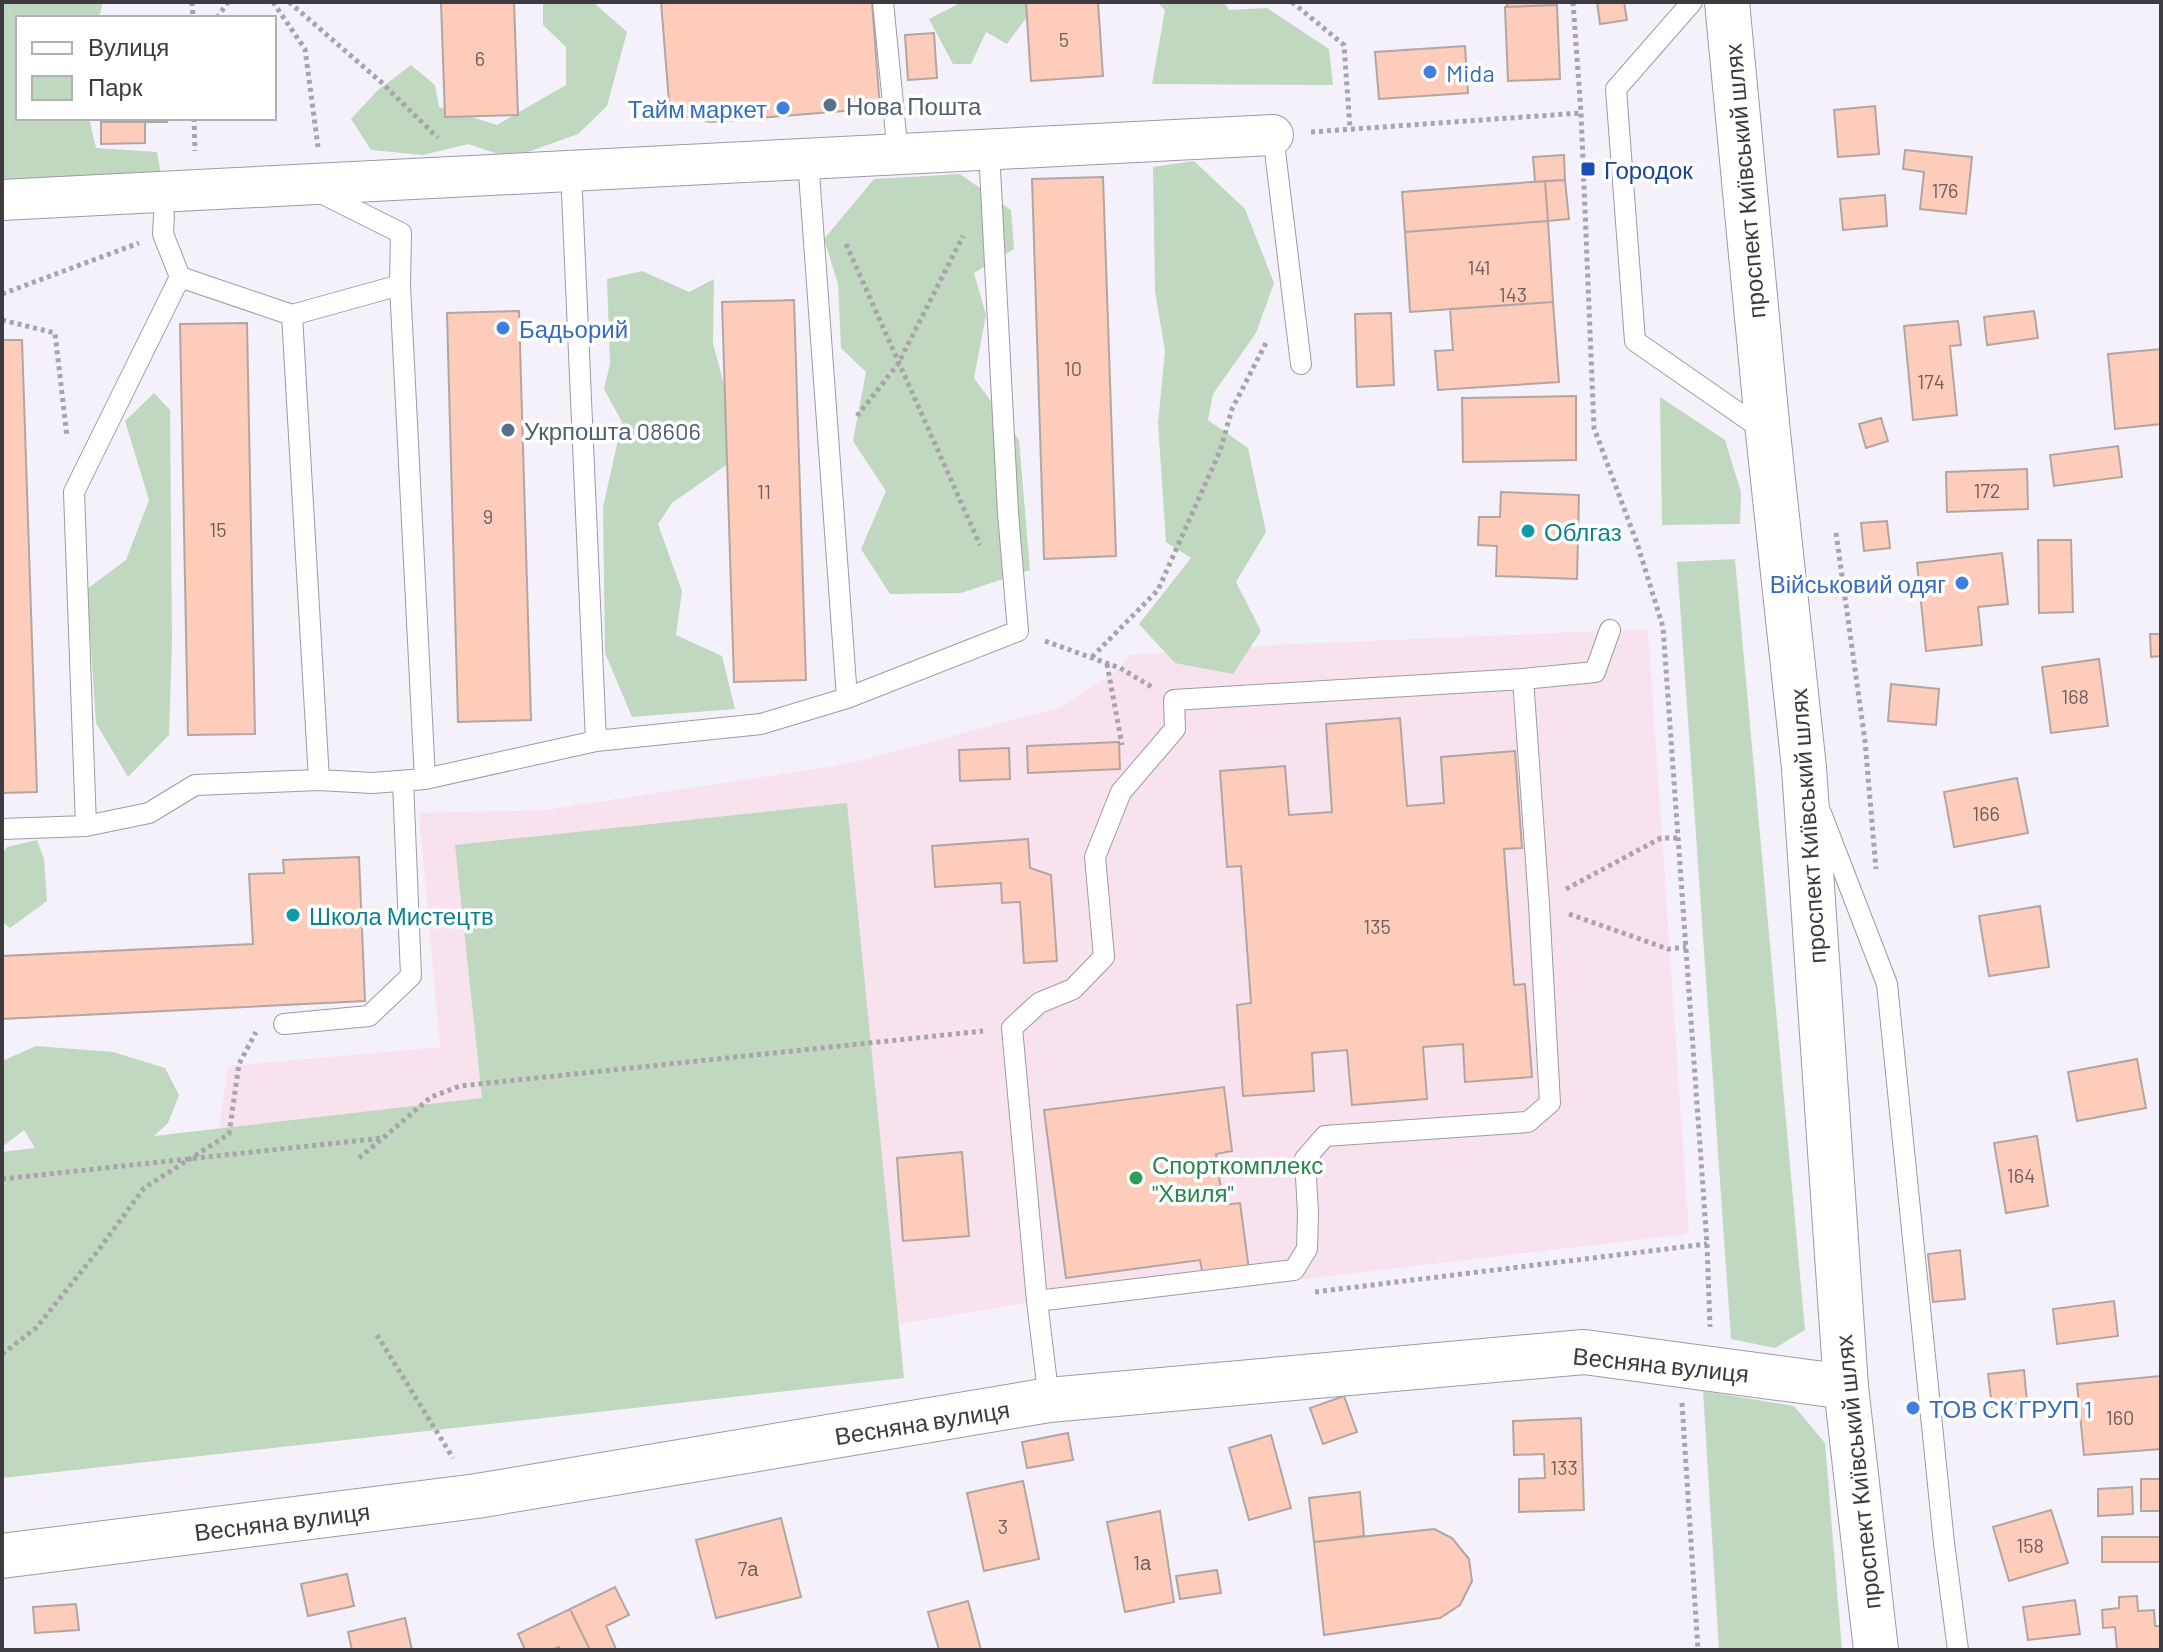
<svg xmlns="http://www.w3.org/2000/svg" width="2163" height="1652" font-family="Barlow,sans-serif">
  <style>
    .education { fill: #f8e2ee }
    .green { fill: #c0d8bf }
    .building { fill: #fdccba; stroke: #b2a6a2; stroke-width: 2 }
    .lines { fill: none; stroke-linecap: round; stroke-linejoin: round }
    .service-casing { stroke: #9e9aa4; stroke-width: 22 }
    .minor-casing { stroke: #9e9aa4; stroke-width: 42 }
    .tertiary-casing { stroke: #9e9aa4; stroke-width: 46 }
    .secondary-casing { stroke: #9e9aa4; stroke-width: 46 }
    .path { stroke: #a8a4ac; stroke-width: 5; stroke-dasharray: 4 4; stroke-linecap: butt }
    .service { stroke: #fff; stroke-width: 20 }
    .minor { stroke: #fff; stroke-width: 40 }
    .tertiary { stroke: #fff; stroke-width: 44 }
    .secondary { stroke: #fff; stroke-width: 44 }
    .shop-dot { fill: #3f7fe0; stroke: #fff; stroke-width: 3 }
    .service-dot { fill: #5c6f8a; stroke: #fff; stroke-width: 3 }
    .transit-dot { fill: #1a4fb4; stroke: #fff; stroke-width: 3 }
    .culture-dot { fill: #0f9aa8; stroke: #fff; stroke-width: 3 }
    .leisure-dot { fill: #2e9e5b; stroke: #fff; stroke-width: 3 }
    .labels { text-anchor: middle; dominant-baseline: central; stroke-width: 7; stroke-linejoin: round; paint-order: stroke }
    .number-label { font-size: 20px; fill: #6d5f5e }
    .shop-label { font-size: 24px; fill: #366cbe; stroke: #fff; text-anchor: start }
    .service-label { font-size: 24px; fill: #4e5e75; stroke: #fff; text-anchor: start }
    .transit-label { font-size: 24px; fill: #164399; stroke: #fff; text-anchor: start }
    .street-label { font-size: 24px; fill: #3d3b3f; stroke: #fff }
    .culture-label { font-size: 24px; fill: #0d838f; stroke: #fff; text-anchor: start }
    .leisure-label { font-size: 24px; fill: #27864d; stroke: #fff; text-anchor: start }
  </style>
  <rect width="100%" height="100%" fill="#f5f1fb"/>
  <path class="education" d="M1648 629 1689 1234 1270 1283 1037 1301 899 1324 904 1378 2 1478V1152L219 1129 228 1066 440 1047 419 813 545 810 848 764 1061 707 1120 668 1129 655 1274 645Z"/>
  <path class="green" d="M2 2H103L99 18H18V118H89L96 148 157 152 162 181H2Z
    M543 2H593L627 32 607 106 578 134 511 158 468 144 423 155 371 150 351 119 377 91 411 65 435 85 439 107 497 125 566 85V47L543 25Z
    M962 2H1038L1007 44 986 32 971 64H953L929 19Z
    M1157 2H1224L1229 10 1267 8 1329 49 1333 85 1152 84 1165 10Z
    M1194 161 1245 209 1274 283 1256 333 1213 394 1208 420 1248 448 1266 532 1236 582 1261 631 1233 674 1175 663 1139 624 1191 558 1166 542 1158 423 1165 351 1155 291 1153 167Z
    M960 174 1011 210 1014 249 974 273 986 315 974 378 1019 440 1030 570 961 593 890 594 861 549 886 491 853 441 866 372 841 348 838 284 824 239 874 179Z
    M642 271 689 292 714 279 713 343 742 454 672 503 658 524 682 591 676 635 722 656 735 709 632 717 605 653 603 507 622 422 604 389 610 364 607 279Z
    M154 393 170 410 172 640 169 735 128 777 96 723 87 589 126 560 149 500 125 421Z
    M1660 397 1725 440 1741 492 1740 524 1662 525Z
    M1735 559 1805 1330 1775 1348 1731 1339 1677 562Z
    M847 803 904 1378 2 1478V1152L35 1148 24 1130 2 1147V1061L36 1046 113 1052 165 1068 179 1095 168 1123 154 1136 482 1098 455 845Z
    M37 840 44 859 47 901 10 928 2 922V854L7 847Z
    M1703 1391 1794 1406 1825 1443 1842 1650H1719Z"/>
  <path class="building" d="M441 2H514L518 115 445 117Z
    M661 2H872L880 108 711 122 670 114Z
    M1026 2H1098L1103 76 1031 81Z
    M1507 2H1557V5L1507 7Z
    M1597 2H1624L1627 20 1600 24Z
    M1557 5 1560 79 1508 81 1505 7Z
    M934 33 937 78 908 80 905 35Z
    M1465 46 1468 93 1379 99 1375 52Z
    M1875 106 1879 154 1838 157 1834 110Z
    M101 118H167V122H101Z
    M101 122H145V143L101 144Z
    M1905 150 1972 157 1966 214 1920 209 1924 172 1903 169Z
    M1564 155 1565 180 1535 182 1533 157Z
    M1103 177 1116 556 1044 559 1032 179Z
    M1565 180 1569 219 1548 221 1545 181Z
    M1545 181 1548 221 1405 232 1402 192Z
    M1885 195 1887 226 1843 230 1840 199Z
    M1548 221 1553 302 1410 312 1405 232Z
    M794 300 806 680 734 682 722 302Z
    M1553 302 1559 382 1438 390 1435 351 1453 350 1450 309Z
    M519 311 531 720 458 722 447 313Z
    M2034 311 2038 338 1987 345 1984 317Z
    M1391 313 1394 385 1357 387 1355 314Z
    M1958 321 1961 345 1950 346 1957 415 1913 420 1904 326Z
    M247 323 255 734 188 735 180 324Z
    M2 340H22L37 792 2 793Z
    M2161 349V424L2115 429 2108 354Z
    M1576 396V460L1463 462 1462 398Z
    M1881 418 1888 441 1866 448 1859 424Z
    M2118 446 2122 477 2054 486 2050 455Z
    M2027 469 2028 509 1947 512 1946 472Z
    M1501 492 1579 495 1577 579 1496 576 1497 546 1478 545 1479 517H1500Z
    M1887 521 1890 548 1864 551 1861 523Z
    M2038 540H2071L2073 612 2039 613Z
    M2002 553 2008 604 1978 607 1982 645 1926 651 1917 563Z
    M2150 634H2161V656L2151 657Z
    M2099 659 2108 726 2051 733 2042 667Z
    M1891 684 1939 689 1936 725 1888 721Z
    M1400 718 1407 806 1444 803 1441 757 1515 751 1522 848 1504 849 1514 985 1525 984 1532 1077 1465 1082 1463 1044 1423 1047 1427 1099 1352 1105 1347 1050 1312 1053 1314 1091 1243 1096 1237 1005 1251 1003 1241 866 1227 867 1220 771 1285 766 1289 815 1332 812 1326 724Z
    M1119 742 1120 769 1028 773 1027 746Z
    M1009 748 1010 779 960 781 959 750Z
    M2017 778 2028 833 1954 847 1944 792Z
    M1028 839 1030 868 1051 875 1057 961 1024 963 1020 902 1002 903 1001 883 935 887 932 846Z
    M359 857 365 1001 2 1019V956L253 944 249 874 284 873 283 860Z
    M2040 906 2049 967 1989 976 1979 916Z
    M2137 1059 2146 1108 2077 1121 2068 1072Z
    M1224 1087 1232 1151 1216 1154 1223 1205 1240 1203 1249 1270 1203 1276 1200 1260 1066 1278 1044 1110Z
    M2037 1136 2048 1206 2006 1213 1994 1143Z
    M962 1152 969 1236 903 1241 897 1158Z
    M1960 1250 1965 1299 1933 1302 1928 1254Z
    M2114 1301 2118 1336 2057 1344 2053 1309Z
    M2024 1370 2027 1402 1992 1407 1988 1374Z
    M2160 1376 2161 1449 2084 1455 2077 1384Z
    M1344 1396 1357 1432 1323 1444 1310 1408Z
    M1581 1418 1584 1510 1519 1512V1479L1545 1478 1544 1454 1514 1455 1513 1421Z
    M1068 1433 1073 1460 1027 1468 1022 1442Z
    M1271 1435 1291 1508 1249 1520 1229 1448Z
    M2141 1479H2161V1511H2141Z
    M1023 1481 1039 1559 984 1571 967 1493Z
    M2132 1487 2133 1514 2098 1516V1489Z
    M1360 1492 1364 1536 1314 1542 1309 1498Z
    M2051 1510 2068 1563 2009 1581 1993 1527Z
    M1160 1511 1174 1602 1125 1612 1107 1522Z
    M781 1518 801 1597 716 1618 696 1540Z
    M1434 1529 1452 1538 1469 1559 1472 1581 1460 1605 1440 1618 1324 1635 1314 1542Z
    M2102 1537H2161V1562H2102Z
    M1217 1570 1221 1593 1180 1599 1176 1576Z
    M347 1574 354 1606 308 1616 301 1584Z
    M615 1587 629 1615 606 1626 616 1649 590 1650 570 1609Z
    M2137 1596 2138 1611 2154 1610 2155 1626H2161V1650H2117L2115 1627 2103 1628 2102 1610 2119 1608V1597Z
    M2075 1600 2080 1634 2028 1640 2023 1607Z
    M968 1601 981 1650H939L928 1612Z
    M76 1604 79 1630 35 1633 33 1607Z
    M570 1609 590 1650H561L559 1647 552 1650H525L518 1634Z
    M405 1618 412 1650H352L348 1632Z"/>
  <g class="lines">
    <g class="service-casing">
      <path id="service" d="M883 2 898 155
        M1692 2 1616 89 1635 341 1766 432
        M1273 135 1301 364
        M808 159 847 698
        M571 171 596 741
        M323 187 325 195 401 233 400 285 425 779
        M164 215 163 234 180 277
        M292 315 319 780
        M1523 679 1595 672 1610 630
        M1821 813 1887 984 1944 1543 1958 1650
        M86 826 74 492 180 277 292 315 400 285
        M2 829 86 826 149 813 195 785 319 780 372 783 425 779 596 741 761 724 847 698 1018 631 1008 513 989 150
        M284 1024 369 1016 411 976 403 781
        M1037 1301 1012 1028 1039 1003 1073 989 1104 957 1095 857 1121 792 1175 729 1174 700 1523 679 1539 904 1550 1103 1528 1122 1325 1136 1305 1159 1308 1213 1307 1249 1294 1270 1037 1301 1049 1400"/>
    </g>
    <g class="minor-casing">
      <path id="minor" d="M2 200 1273 135"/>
    </g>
    <g class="tertiary-casing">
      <path id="tertiary" d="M2 1556 477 1496 1049 1400 1584 1352 1846 1387"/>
    </g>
    <g class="secondary-casing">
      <path id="secondary" d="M1727 2 1768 433 1804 768 1846 1387 1876 1650"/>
    </g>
    <path class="path" d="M192 2 193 18
      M273 2 305 49 318 147
      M289 2 381 82 438 138
      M1292 2 1344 45 1350 128
      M1573 2 1581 113 1594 428 1637 543 1663 627 1707 1244 1710 1327
      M217 18 228 2
      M194 118 195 151
      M1311 132 1581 113
      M846 244 980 545
      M2 294 139 243
      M2 320 55 333 67 437
      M857 416 898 364 963 236
      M1836 533 1865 741 1876 869
      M1045 641 1120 668 1152 687
      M1092 657 1158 590 1220 451 1232 409 1267 341
      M1107 664 1122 745
      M1566 889 1661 838H1677
      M1569 914 1668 949 1686 947
      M359 1158 383 1138
      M2 1179 383 1138 431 1097 460 1086 983 1031
      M1315 1292 1707 1244
      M377 1335 453 1458
      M2 1354 36 1328 97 1252 144 1188 229 1134 239 1064 256 1032
      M1682 1403 1698 1650"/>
    <use href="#service" class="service"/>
    <use href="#minor" class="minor"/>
    <use href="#tertiary" class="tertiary"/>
    <use href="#secondary" class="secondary"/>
  </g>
  <g class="shop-dot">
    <circle cx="1430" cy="72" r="8"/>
    <circle cx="783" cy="108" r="8"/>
    <circle cx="503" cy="328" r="8"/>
    <circle cx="1962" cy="583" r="8"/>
    <circle cx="1913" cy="1408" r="8"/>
  </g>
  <g class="service-dot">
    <circle cx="830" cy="105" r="8"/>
    <circle cx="508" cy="430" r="8"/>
  </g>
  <rect class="transit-dot" x="1580" y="161" width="16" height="16" rx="4"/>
  <g class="culture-dot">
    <circle cx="1528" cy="531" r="8"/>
    <circle cx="293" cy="915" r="8"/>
  </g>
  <circle class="leisure-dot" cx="1136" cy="1178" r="8"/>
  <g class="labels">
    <g class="number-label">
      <text x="1064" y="39">5</text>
      <text x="480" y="58">6</text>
      <text x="1945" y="190">176</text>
      <text x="1479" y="267">141</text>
      <text x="1513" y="294">143</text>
      <text x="1073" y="368">10</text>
      <text x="1931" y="381">174</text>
      <text x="1987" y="490">172</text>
      <text x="764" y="491">11</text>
      <text x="488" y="516">9</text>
      <text x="218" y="529">15</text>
      <text x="2075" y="696">168</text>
      <text x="1986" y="813">166</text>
      <text x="1377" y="926">135</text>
      <text x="2021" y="1175">164</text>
      <text x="2120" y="1417">160</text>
      <text x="1564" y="1467">133</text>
      <text x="1003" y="1526">3</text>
      <text x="2030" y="1545">158</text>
      <text x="1142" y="1562">1а</text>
      <text x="748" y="1568">7а</text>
    </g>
    <g class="shop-label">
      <text x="1446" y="72">Mida</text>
      <text x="767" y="108" text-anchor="end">Тайм маркет</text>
      <text x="519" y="328">Бадьорий</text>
      <text x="1946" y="583" text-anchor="end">Військовий одяг</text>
      <text x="1929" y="1408">ТОВ СК ГРУП 1</text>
    </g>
    <g class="service-label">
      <text x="846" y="105">Нова Пошта</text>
      <text x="524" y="430">Укрпошта 08606</text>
    </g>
    <g class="transit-label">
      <text x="1604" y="169">Городок</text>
    </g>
    <g class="street-label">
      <text transform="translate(1744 181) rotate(-95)">проспект Київський шлях</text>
      <text transform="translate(1807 826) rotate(-94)">проспект Київський шлях</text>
      <text transform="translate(1661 1364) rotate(6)">Весняна вулиця</text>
      <text transform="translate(922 1422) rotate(-9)">Весняна вулиця</text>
      <text transform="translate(1857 1472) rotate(-96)">проспект Київський шлях</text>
      <text transform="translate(282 1521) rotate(-7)">Весняна вулиця</text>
    </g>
    <g class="culture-label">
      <text x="1544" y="531">Облгаз</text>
      <text x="309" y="915">Школа Мистецтв</text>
    </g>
    <g class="leisure-label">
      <text x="1152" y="1164">Спорткомплекс<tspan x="1152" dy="28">"Хвиля"</tspan></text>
    </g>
  </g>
  <rect width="2163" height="1652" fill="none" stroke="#3d3b3f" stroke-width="8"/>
  <rect x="16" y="16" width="260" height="104" fill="#ffffff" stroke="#b1b1b2" stroke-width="2"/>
  <rect x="32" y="42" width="40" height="12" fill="#ffffff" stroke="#b1b1b2" stroke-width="2"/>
  <text x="88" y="56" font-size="24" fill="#3d3b3f">Вулиця</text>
  <rect x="32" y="76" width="40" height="24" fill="#c0d8bf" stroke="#b1b1b2" stroke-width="2"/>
  <text x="88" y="96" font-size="24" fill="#3d3b3f">Парк</text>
</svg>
